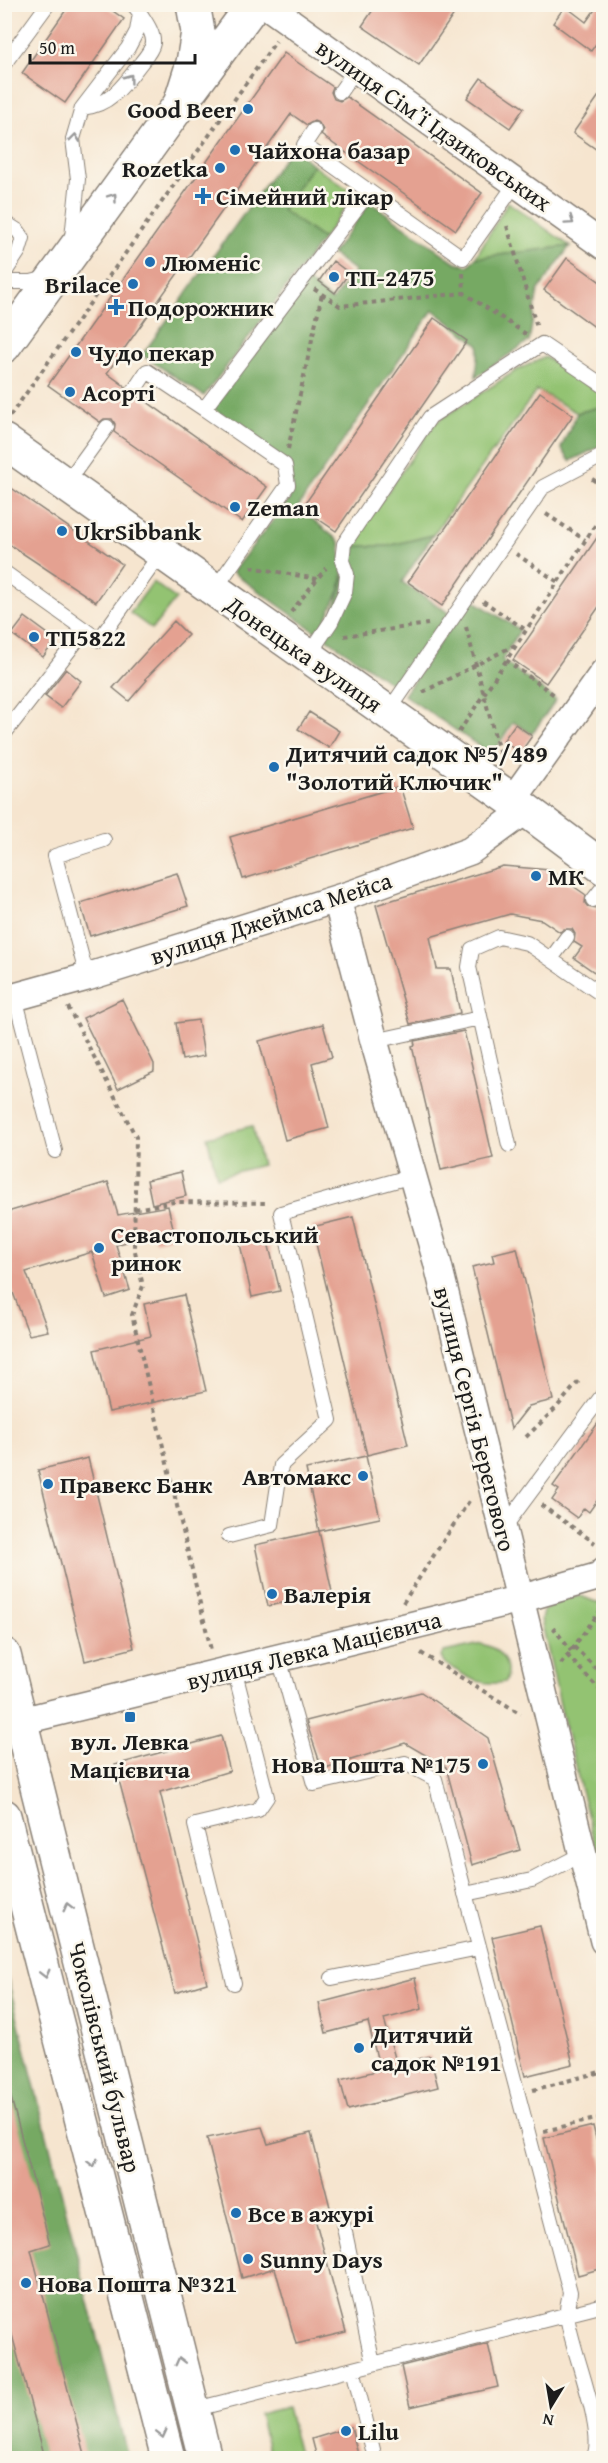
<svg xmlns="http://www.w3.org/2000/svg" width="608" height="2463" font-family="'Gentium Book Plus',serif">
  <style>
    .green { fill: #93c372; stroke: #587047; stroke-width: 1.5 }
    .forest { fill: #76a964; stroke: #496240; stroke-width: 1.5 }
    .building { fill: #e4a191 }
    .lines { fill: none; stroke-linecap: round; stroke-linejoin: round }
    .service-casing { stroke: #898076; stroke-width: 16 }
    .minor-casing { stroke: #898076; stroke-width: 30 }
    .tertiary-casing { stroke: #898076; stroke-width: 36 }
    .primary-casing { stroke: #898076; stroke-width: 36 }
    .path { stroke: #898076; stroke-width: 4; stroke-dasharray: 4.5 4.5; stroke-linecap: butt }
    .service { stroke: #fff; stroke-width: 14 }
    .minor { stroke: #fff; stroke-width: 27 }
    .tertiary { stroke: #fff; stroke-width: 33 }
    .primary { stroke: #fff; stroke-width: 33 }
    .oneway { stroke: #999 }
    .poi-dot { fill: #1f6fb2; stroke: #fbf7ec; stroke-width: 2 }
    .labels { text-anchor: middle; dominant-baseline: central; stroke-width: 5; stroke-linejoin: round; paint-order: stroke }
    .poi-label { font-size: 24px; font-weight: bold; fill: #1c1c1c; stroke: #fbf7ec; text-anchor: start }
    .street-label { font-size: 24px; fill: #1c1c1c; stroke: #fbf7ec }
  </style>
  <rect width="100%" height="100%" fill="#fbf7ec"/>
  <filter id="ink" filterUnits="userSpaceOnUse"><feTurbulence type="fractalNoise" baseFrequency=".0167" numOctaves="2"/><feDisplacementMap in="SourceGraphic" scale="12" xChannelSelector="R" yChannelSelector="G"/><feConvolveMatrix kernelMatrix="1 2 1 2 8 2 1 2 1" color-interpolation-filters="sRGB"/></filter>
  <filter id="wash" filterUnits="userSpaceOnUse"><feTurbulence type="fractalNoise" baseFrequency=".008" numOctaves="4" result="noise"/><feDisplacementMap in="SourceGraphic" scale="24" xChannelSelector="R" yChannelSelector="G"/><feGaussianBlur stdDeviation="1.35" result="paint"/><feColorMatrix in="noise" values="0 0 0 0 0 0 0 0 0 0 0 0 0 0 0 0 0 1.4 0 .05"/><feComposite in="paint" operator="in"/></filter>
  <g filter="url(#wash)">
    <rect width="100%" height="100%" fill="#f6e5cf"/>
    <path class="green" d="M313 165 355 194 323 239 282 210Z
      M508 202 570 246 475 258Z
      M545 357 603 394V406L577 413 537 390 433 535 388 546H350L436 422 517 370Z
      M153 582 176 599 152 629 130 613Z
      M252 1126 262 1165 217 1177 207 1137Z
      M581 1596 603 1605V1878L561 1709 541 1619 543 1611 564 1599Z
      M481 1644C499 1647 512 1664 505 1682 476 1687 467 1676 444 1663L441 1657 444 1652Z
      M287 2407 300 2458H270L259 2414Z"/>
    <path class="forest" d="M292 147 313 165 282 210 323 239 204 396 142 355Z
      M370 202 455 262 468 266 475 258 570 246 538 291 529 341 476 377 479 345 433 310 298 507 340 542 343 573 340 589 319 634 232 572 289 500 291 466 213 408 308 281 332 301 355 271 332 254Z
      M603 406V445L570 461 561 448 577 413Z
      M433 535 402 582 449 613 399 689 326 638 349 561 350 546H388Z
      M470 598 520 630 502 660 556 700 532 734 513 722 492 755 404 695Z
      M5 1968 128 2458H5Z"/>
    <g id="blocks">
      <path class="building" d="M70 4H103L124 19 65 103 22 73Z
        M377 4H461L419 65 362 26Z
        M599 4H603V34L591 51 553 23 565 6 586 22Z
        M284 53 333 87 331 92 334 99 340 101 347 97 482 193 456 230 321 135 323 130 319 123 314 121 307 125 291 114 107 373 126 387 124 392 128 399 133 401 140 397 267 487 242 522 114 432 115 424 112 419H104L100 422 48 385Z
        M481 78 524 108 510 128 467 98Z
        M603 90V154L573 133Z
        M567 258 603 284V333L544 290Z
        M333 261 349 273 335 293 319 281Z
        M434 318 467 341 336 531 302 508Z
        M540 392 573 415 442 606 408 582Z
        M4 483 122 564 96 602 4 541Z
        M603 529V601L546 683 513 660Z
        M25 617 56 640 43 657 12 634Z
        M174 621 188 635 145 679 147 680 129 701 113 688Z
        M66 669 81 681 61 708 45 696Z
        M309 712 339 731 329 748 298 729Z
        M515 724 532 736 520 753 503 741Z
        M400 786 413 828 243 879 230 837Z
        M503 866 550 870 586 895 585 903 588 907 596 909 600 905 603 907V978L574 958 582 947 574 942 575 934 572 929H564L560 932 542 920 510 914 430 937 437 969H451L460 1013 410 1024 376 905Z
        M177 873 188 906 90 936 80 903Z
        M122 999 154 1064V1071L118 1089 83 1018Z
        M198 1020 204 1056 182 1060 176 1023Z
        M323 1024 332 1057 312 1063 329 1128 285 1140 259 1041Z
        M464 1031 493 1158 441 1170 412 1046 415 1045 414 1041Z
        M181 1172 186 1196 152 1204 147 1180Z
        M108 1182 118 1215 168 1206 175 1236 155 1241 153 1234 116 1245 130 1290 106 1298 92 1252 26 1272 48 1331 29 1335 4 1269V1213Z
        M353 1217 408 1445 367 1455 312 1227Z
        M267 1238 280 1291 252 1297 240 1244Z
        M517 1248 553 1400 529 1406 511 1429 472 1267 494 1262 492 1254Z
        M184 1295 206 1391 109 1412 94 1350 151 1336 144 1304Z
        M603 1416V1492L589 1512 584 1508 577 1518 552 1500 559 1490 553 1486Z
        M366 1456 380 1518 319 1531 306 1469Z
        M88 1458 134 1648 85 1661 38 1470Z
        M319 1531 332 1592 268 1606 255 1545Z
        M421 1692 488 1738 520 1850 472 1865 446 1767 405 1743 322 1769 306 1721Z
        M221 1736 230 1771 160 1792 207 1983 175 1993 115 1765Z
        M540 1926 573 2064 525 2076 492 1937Z
        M415 1978 422 2009 384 2019 397 2065 430 2056 438 2087 348 2110 340 2080 380 2070 368 2022 326 2033 319 2003Z
        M10 2094 50 2244 31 2250 86 2458H45L4 2305V2256L12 2254 4 2226V2095Z
        M593 2126 603 2167V2268L578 2275 544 2138Z
        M262 2127 268 2144 311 2133 331 2211 314 2215 346 2332 296 2344 275 2268 242 2278 207 2138Z
        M488 2344 498 2387 410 2407 401 2366Z
        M351 2427 359 2458H317L312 2439Z"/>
    </g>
  </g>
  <g filter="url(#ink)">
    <use href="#blocks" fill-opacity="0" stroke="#898076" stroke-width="1.5"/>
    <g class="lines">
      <g class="service-casing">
        <path id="service" d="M4 64 48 4
          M340 92 356 69
          M82 108C110 106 125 84 140 64 145 58 152 50 153 43 154 33 145 21 140 13
          M314 130 304 145 463 258 516 183
          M4 222 18 231 23 238 19 251 4 274
          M72 238 78 179 73 139 82 108 128 48 137 31 140 13 133 4
          M4 282H31L47 278
          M133 392 147 371 204 409 369 192
          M204 409 285 465 288 485 215 589
          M65 485 107 427
          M4 572 99 640 161 553
          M308 656 331 622 345 592 347 574 342 561 344 544 430 417 542 344 604 386
          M388 712 543 487 604 455
          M4 734 85 630
          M593 900 604 886
          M551 959 567 937
          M87 977 55 856 104 840
          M15 997 55 1151
          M374 1041 480 1018
          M509 1145 469 967 472 949 499 937 527 943 604 996
          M503 1529 604 1393
          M229 1536 272 1525 281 1465 330 1420 281 1213 412 1176
          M279 1658 314 1784 405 1763 435 1779 570 2292C569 2300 566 2308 567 2315 570 2347 608 2434 593 2458
          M234 1669 267 1797 258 1810 195 1825 234 1983
          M465 1894 532 1880 582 1854
          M332 1978 479 1948
          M343 2223 373 2364
          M353 2369 375 2458
          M192 2410 604 2305"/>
      </g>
      <g class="minor-casing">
        <path id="minor" d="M265 4 604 246
          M512 801 604 672
          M337 899 374 1041 437 1261 604 1941
          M4 1000 87 977 352 894 470 851 526 810
          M21 1721 520 1599 600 1576 604 1571"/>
      </g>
      <g class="tertiary-casing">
        <path id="tertiary" d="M4 441 526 810 604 868"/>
      </g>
      <g class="primary-casing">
        <path id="primary" d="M192 88 254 4
          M4 346 180 104 193 63 198 32 193 4
          M4 1655 205 2458
          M4 1816 168 2458"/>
      </g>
      <path class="path" d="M603 185 604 184
        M507 226 537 328
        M463 273 464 293 526 334
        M314 289 340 306 464 293
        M10 416 276 41
        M288 449 322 294
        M592 479 604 487
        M546 514 585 540
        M516 554 558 582
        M251 567 317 579
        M483 601 526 630
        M291 612 326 568
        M466 627 501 759
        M344 636 428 624
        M506 660 557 697
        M423 692 515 645
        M459 732 604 512
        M68 1007 136 1137 134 1247 143 1286 132 1315 211 1650
        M135 1209 174 1202 269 1203
        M526 1437 557 1407 579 1381
        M541 1505 595 1543
        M403 1603 471 1498
        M553 1627 571 1651
        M574 1647 604 1676
        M421 1653 521 1714
        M567 1655 604 1694
        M561 1664 603 1607
        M533 2090 604 2071
        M544 2131 604 2117"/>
      <use href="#service" class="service"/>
      <use href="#minor" class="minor"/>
      <use href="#tertiary" class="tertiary"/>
      <use href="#primary" class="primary"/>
    </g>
    <defs><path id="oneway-chevron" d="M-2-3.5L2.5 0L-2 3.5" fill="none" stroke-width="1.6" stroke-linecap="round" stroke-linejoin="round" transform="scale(1.5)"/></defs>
    <g class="oneway">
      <use href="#oneway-chevron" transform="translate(129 78) rotate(-53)"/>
      <use href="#oneway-chevron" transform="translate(75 138) rotate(-83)"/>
      <use href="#oneway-chevron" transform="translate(113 197) rotate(-54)"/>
      <use href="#oneway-chevron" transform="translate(570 221) rotate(35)"/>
      <use href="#oneway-chevron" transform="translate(68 1907) rotate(-104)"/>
      <use href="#oneway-chevron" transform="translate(45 1974) rotate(76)"/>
      <use href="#oneway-chevron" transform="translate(93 2163) rotate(76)"/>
      <use href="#oneway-chevron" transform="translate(180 2361) rotate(-104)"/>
      <use href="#oneway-chevron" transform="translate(162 2434) rotate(76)"/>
    </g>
  </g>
  <g class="poi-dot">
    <circle cx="248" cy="109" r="6"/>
    <circle cx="235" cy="150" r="6"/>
    <circle cx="220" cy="168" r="6"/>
    <path d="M200 187h6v6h6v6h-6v6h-6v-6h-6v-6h6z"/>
    <circle cx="150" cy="262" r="6"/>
    <circle cx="334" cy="277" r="6"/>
    <circle cx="133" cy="284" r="6"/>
    <path d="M113 298h6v6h6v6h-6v6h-6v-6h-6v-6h6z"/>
    <circle cx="76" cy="352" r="6"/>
    <circle cx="70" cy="392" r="6"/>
    <circle cx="235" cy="507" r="6"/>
    <circle cx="62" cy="531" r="6"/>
    <circle cx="34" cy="637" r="6"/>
    <circle cx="274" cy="767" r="6"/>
    <circle cx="536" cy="876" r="6"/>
    <circle cx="99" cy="1248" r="6"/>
    <circle cx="363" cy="1476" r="6"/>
    <circle cx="48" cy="1484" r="6"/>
    <circle cx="272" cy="1594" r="6"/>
    <rect x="124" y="1711" width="12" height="12" rx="3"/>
    <circle cx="483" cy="1764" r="6"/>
    <circle cx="359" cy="2048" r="6"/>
    <circle cx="236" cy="2213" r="6"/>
    <circle cx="248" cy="2259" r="6"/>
    <circle cx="26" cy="2283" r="6"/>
    <circle cx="346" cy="2431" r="6"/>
  </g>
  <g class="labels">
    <g class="poi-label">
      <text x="236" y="109" text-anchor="end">Good Beer</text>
      <text x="247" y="150">Чайхона базар</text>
      <text x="208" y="168" text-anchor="end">Rozetka</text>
      <text x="216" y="196">Сімейний лікар</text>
      <text x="162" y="262">Люменіс</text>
      <text x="346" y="277">ТП-2475</text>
      <text x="121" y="284" text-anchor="end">Brilace</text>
      <text x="128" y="307">Подорожник</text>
      <text x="88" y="352">Чудо пекар</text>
      <text x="82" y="392">Асорті</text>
      <text x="247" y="507">Zeman</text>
      <text x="74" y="531">UkrSibbank</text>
      <text x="46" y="637">ТП5822</text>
      <text x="286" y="753">Дитячий садок №5/489<tspan x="286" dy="28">"Золотий Ключик"</tspan></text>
      <text x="548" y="876">МК</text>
      <text x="111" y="1234">Севастопольський<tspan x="111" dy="28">ринок</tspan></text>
      <text x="351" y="1476" text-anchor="end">Автомакс</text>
      <text x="60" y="1484">Правекс Банк</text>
      <text x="284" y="1594">Валерія</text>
      <text x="130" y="1741" text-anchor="middle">вул. Левка<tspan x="130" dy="28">Мацієвича</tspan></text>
      <text x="471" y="1764" text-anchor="end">Нова Пошта №175</text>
      <text x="371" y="2034">Дитячий<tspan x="371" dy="28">садок №191</tspan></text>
      <text x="248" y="2213">Все в ажурі</text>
      <text x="260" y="2259">Sunny Days</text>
      <text x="38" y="2283">Нова Пошта №321</text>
      <text x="358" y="2431">Lilu</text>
    </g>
    <g class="street-label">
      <text transform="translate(434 125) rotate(35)">вулиця Сімʼї Ідзиковських</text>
      <text transform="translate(304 654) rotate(35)">Донецька вулиця</text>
      <text transform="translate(271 918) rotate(-18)">вулиця Джеймса Мейса</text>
      <text transform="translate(475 1419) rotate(76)">вулиця Сергія Берегового</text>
      <text transform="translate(314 1650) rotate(-14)">вулиця Левка Мацієвича</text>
      <text transform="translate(105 2057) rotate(76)">Чоколівський бульвар</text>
    </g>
  </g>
  <rect width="608" height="2463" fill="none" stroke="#fbf7ec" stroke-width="24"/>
  <g transform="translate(551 2406) rotate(191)" stroke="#fbf7ec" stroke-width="4.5" paint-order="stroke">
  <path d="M0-4.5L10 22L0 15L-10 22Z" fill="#1c1c1c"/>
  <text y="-9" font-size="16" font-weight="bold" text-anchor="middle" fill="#1c1c1c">N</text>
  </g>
  <path d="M30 54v9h165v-9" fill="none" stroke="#1c1c1c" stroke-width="3"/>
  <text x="39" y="54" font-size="18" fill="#1c1c1c" stroke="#fbf7ec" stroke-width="4.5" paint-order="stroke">50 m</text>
</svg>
